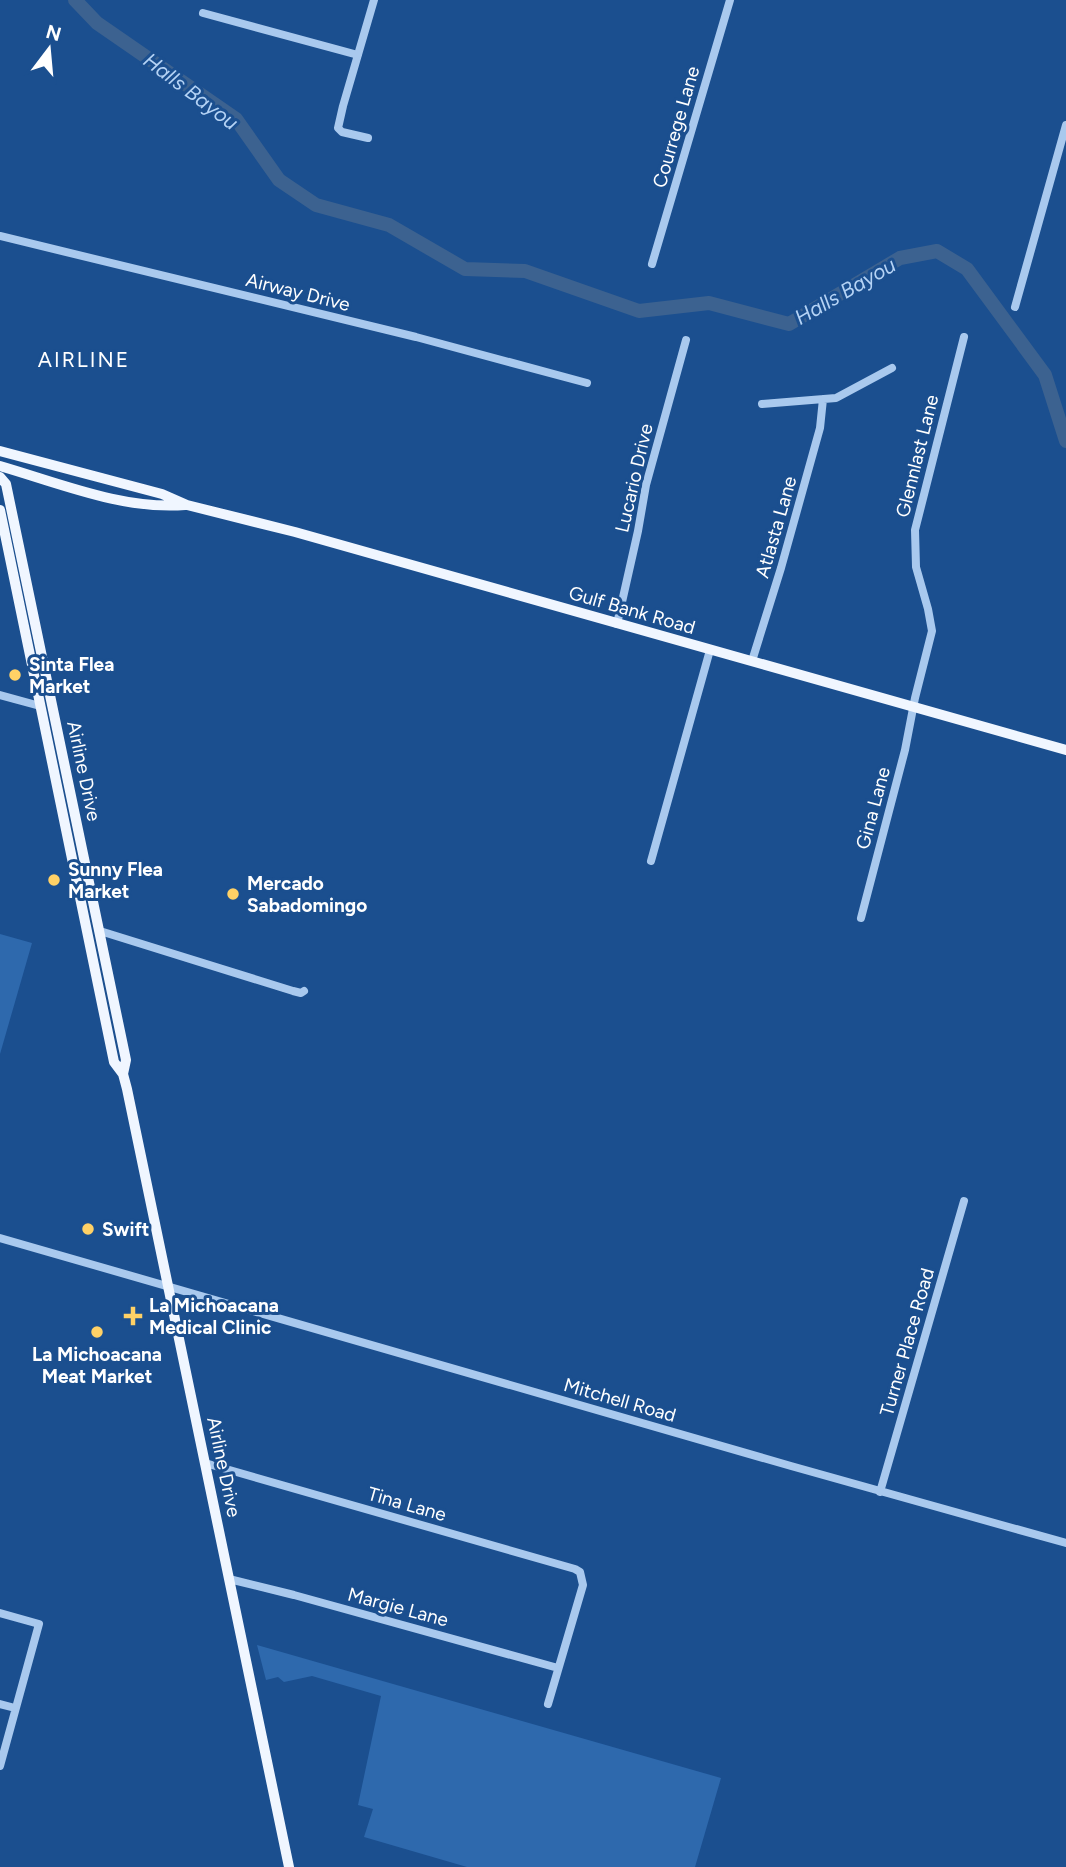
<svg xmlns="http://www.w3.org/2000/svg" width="1066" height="1867" font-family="Figtree,sans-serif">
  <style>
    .green { fill: #2e69ad }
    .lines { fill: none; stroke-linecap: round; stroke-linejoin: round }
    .river { stroke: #3c6290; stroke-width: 14 }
    .minor { stroke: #a9c9ee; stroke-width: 8 }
    .major { stroke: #f0f6ff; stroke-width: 10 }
    .poi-dot { fill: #ffd166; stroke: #1b4f8f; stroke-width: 2.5 }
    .labels { text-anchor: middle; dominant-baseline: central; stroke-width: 6; stroke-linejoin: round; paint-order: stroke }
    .street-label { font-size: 19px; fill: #fff; stroke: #1b4f8f }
    .poi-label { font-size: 19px; font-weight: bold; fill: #fff; stroke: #1b4f8f; text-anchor: start }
    .water-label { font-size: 21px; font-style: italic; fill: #b5d3f5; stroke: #1b4f8f }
    .neighbourhood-label { font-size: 21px; letter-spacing: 2px; fill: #fff; stroke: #1b4f8f }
  </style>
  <rect width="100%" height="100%" fill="#1b4f8f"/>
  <path class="green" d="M0 934 32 943 0 1054Z
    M257 1645 721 1778 695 1867H467L364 1837 373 1809 358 1805 381 1696 312 1676 284 1682 278 1677 266 1680Z"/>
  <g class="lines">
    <path class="river" d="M75 0 97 23 236 119 279 180 316 205 389 225 465 269 525 271 639 311 709 303 789 324 900 258 937 251 967 269 1045 375 1066 441"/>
    <path class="minor" d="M203 13 358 55
      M368 138 342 132 338 128 343 106 374 0
      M0 236 416 337 587 383
      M652 264 730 0
      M1015 307 1066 125
      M762 404 836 398 892 368
      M617 624 638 531 646 485 686 340
      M752 661 781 568 820 428 823 399
      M0 695 40 706
      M651 861 710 650
      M861 918 905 750 915 698 932 631 928 609 916 567 915 530 964 337
      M100 931 293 991 301 993 304 991
      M0 1238 791 1466 1066 1543
      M205 1463 575 1569 580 1572 583 1585 548 1704
      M880 1492 964 1201
      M229 1579 294 1595 558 1668
      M0 1613 39 1624 0 1766
      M0 1704 15 1708"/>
    <path class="major" d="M0 451 162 494 187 505 295 532 1066 750
      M0 466C59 483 123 510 185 505
      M0 477 6 484 126 1060 123 1074
      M0 510 114 1062 123 1074 127 1089 289 1867"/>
  </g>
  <g class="poi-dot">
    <circle cx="15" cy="675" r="7"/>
    <circle cx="54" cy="880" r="7"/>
    <circle cx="233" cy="894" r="7"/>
    <circle cx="88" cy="1229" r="7"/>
    <path d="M129.5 1305.5h7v7h7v7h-7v7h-7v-7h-7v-7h7z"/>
    <circle cx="97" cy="1332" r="7"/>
  </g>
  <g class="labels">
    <g class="street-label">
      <text transform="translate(676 127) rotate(-74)">Courrege Lane</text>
      <text transform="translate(298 292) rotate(14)">Airway Drive</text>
      <text transform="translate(917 456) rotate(-76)">Glennlast Lane</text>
      <text transform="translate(634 478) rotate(-77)">Lucario Drive</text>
      <text transform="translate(776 527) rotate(-74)">Atlasta Lane</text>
      <text transform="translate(632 610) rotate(16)">Gulf Bank Road</text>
      <text transform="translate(84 771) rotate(78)">Airline Drive</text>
      <text transform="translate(873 808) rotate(-75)">Gina Lane</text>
      <text transform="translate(907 1342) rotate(-74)">Turner Place Road</text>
      <text transform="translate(620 1400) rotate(16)">Mitchell Road</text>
      <text transform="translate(224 1467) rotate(78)">Airline Drive</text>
      <text transform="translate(407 1504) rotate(16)">Tina Lane</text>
      <text transform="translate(398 1607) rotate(15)">Margie Lane</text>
    </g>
    <g class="poi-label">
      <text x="29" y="664">Sinta Flea<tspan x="29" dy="22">Market</tspan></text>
      <text x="68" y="869">Sunny Flea<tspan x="68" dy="22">Market</tspan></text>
      <text x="247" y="883">Mercado<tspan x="247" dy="22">Sabadomingo</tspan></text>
      <text x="102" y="1229">Swift</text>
      <text x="149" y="1305">La Michoacana<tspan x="149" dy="22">Medical Clinic</tspan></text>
      <text x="97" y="1354" text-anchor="middle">La Michoacana<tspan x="97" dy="22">Meat Market</tspan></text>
    </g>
    <g class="water-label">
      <text transform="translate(191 91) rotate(37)">Halls Bayou</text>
      <text transform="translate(845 291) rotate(-30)">Halls Bayou</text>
    </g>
    <g class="neighbourhood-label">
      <text x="84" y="359">AIRLINE</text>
    </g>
  </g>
  <g transform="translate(49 49) rotate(16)" stroke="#1b4f8f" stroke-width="5" paint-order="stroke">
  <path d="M0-5L12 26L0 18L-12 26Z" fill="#ffffff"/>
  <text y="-10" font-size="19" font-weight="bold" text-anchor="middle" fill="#ffffff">N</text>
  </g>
</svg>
